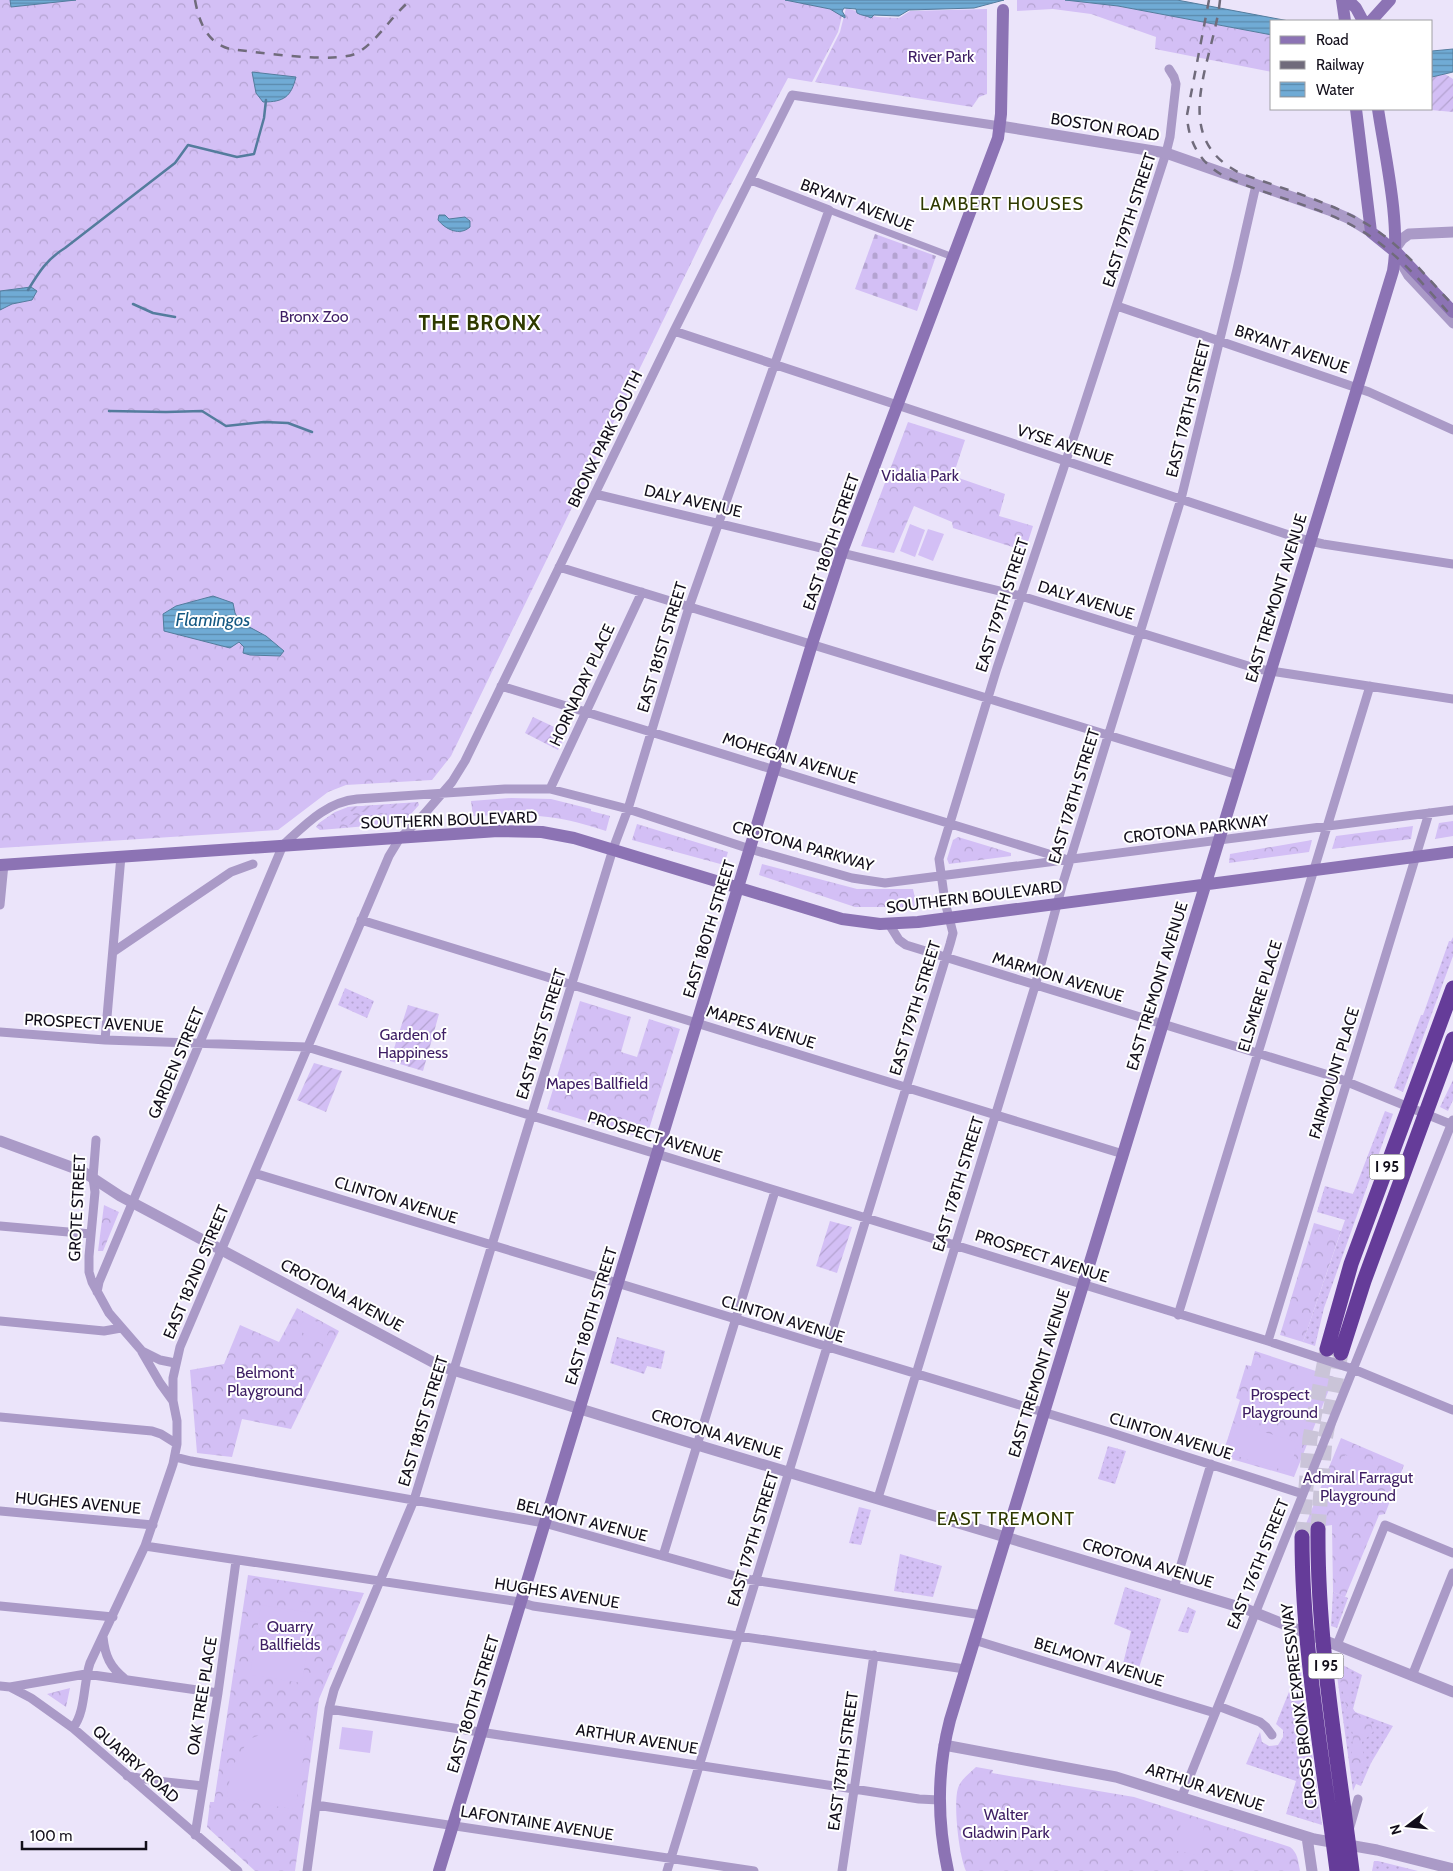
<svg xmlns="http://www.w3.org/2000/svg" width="1453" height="1871" font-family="Cabin,sans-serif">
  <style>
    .grass { fill: url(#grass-dots) }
    .forest { fill: url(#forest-crowns) }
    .cemetery { fill: url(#cemetery-stones) }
    .garden { fill: url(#garden-furrows) }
    .pitch { fill: #d3bff5 }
    .water { fill: url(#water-rules); stroke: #547c9d }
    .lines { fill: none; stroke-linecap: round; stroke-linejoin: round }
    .stream { stroke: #547c9d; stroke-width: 2.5 }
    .motorway-tunnel { stroke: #cac4d8; stroke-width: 15; stroke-dasharray: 15 8; stroke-linecap: butt }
    .pedestrian { stroke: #aa9ac7; stroke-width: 7 }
    .minor { stroke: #aa9ac7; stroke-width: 9 }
    .tertiary { stroke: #aa9ac7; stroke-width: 11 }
    .secondary { stroke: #8c73b4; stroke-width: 12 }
    .motorway { stroke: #653c99; stroke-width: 15 }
    .rail { stroke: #706b7b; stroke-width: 2.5; stroke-dasharray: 9 9; stroke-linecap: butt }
    .labels { text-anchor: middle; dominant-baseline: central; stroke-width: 4; stroke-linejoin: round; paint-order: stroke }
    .shield { fill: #fff; stroke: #59565f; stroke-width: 1 }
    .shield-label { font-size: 15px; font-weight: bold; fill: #120e1a }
    .park-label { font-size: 16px; fill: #3e1e64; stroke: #fff }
    .street-label { font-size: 16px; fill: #120e1a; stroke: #fff }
    .neighbourhood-label { font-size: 18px; letter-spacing: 1px; fill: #2f3a00; stroke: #fff }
    .water-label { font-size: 18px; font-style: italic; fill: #145882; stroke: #fff }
    .district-label { font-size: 21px; font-weight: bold; letter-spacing: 1px; fill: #2f3a00; stroke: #fff }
  </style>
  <defs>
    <pattern id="grass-dots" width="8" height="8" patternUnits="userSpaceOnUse" patternTransform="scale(1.25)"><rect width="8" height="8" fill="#d3bff5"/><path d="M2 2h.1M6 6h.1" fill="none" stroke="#b4a3d1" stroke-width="1.8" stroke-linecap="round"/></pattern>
    <pattern id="forest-crowns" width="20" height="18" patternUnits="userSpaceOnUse" patternTransform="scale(1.25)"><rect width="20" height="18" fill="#d3bff5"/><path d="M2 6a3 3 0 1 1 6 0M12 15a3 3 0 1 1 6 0" fill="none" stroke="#b4a3d1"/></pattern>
    <pattern id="cemetery-stones" width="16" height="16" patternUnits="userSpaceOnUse" patternTransform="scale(1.25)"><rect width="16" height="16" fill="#d3bff5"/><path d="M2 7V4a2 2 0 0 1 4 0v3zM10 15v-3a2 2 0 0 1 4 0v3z" fill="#b4a3d1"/></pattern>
    <pattern id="garden-furrows" width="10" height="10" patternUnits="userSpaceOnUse" patternTransform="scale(1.25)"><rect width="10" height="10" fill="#d3bff5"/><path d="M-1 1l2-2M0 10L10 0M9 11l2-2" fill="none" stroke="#b4a3d1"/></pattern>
    <pattern id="water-rules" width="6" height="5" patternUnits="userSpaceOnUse" patternTransform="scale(1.25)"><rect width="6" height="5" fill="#70abd5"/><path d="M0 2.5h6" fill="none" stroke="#5b8aac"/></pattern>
  </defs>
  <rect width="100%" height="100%" fill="#ebe4fa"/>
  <path class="grass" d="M1453 937V956L1403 1092 1394 1088 1421 1015H1423L1449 941H1451Z
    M345 988 374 1001 367 1018 338 1005Z
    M1453 1080V1100L1448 1111 1440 1107Z
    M1385 1111 1393 1114 1324 1308 1315 1346 1303 1342 1345 1220 1317 1212 1325 1186 1353 1194Z
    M617 1337 665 1351 661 1369 647 1366 644 1374 610 1363Z
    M1108 1446 1126 1451 1115 1484 1098 1479Z
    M859 1507 871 1510 861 1545 849 1543Z
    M900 1554 942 1566 933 1597 894 1591Z
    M1125 1587 1161 1599 1136 1677 1121 1672 1131 1631 1114 1624Z
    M1333 1592 1348 1598 1337 1628 1331 1626Z
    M1188 1607 1196 1611 1188 1633 1178 1631Z
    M1293 1644 1297 1646 1322 1825 1286 1814 1296 1781 1246 1764 1260 1732 1262 1742 1269 1746 1278 1745 1283 1737V1730L1276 1724 1295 1677 1291 1650Z
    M1335 1661 1362 1675 1353 1709 1355 1712 1393 1726 1371 1763 1361 1786 1356 1784 1353 1791Z
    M1374 1861H1378L1418 1871H1372Z"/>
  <path class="forest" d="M0 0H846L838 32 812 82 788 78 715 214 451 756 432 780 346 785 328 792 278 830 0 848Z
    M1017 0H1065L1118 6 1272 35V72L1155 49 1156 37 1091 14 1053 9 1017 11Z
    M846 8 877 17 899 18 910 11 987 9V94L979 97 972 107 815 82 840 32Z
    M908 422 965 440 953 476 1005 494 999 516 1033 526 1025 551 953 528 952 522 914 506 894 553 861 546Z
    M511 798 551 799 591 809V811L610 816 606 831C587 825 568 819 548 817 523 814 498 815 473 816L471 801Z
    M418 802 419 805 403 823 320 830 316 827 319 823 335 812 348 807Z
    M1453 821V836L1435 839 1439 823Z
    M637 824 728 852 724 865 632 840Z
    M1413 826 1411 839 1332 849 1336 836Z
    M958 837 1011 853V856L949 864 947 859 953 840Z
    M1312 840 1309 852 1229 863 1230 854Z
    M762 864 857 889H913L917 907H855L759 875Z
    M580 1001 631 1017 621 1052 637 1057 649 1019 680 1029 646 1139 547 1109Z
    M104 1205 119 1212 103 1251H98Z
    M1314 1223 1341 1231 1303 1342 1280 1335Z
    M297 1308 339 1331 291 1429 242 1419 232 1457 197 1453 190 1370 224 1364 240 1325 279 1342Z
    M1255 1351 1334 1377 1294 1477 1221 1456 1227 1441 1240 1400 1236 1398 1246 1365 1251 1366Z
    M1341 1438 1404 1465 1385 1514 1379 1515 1345 1597 1333 1592 1332 1525 1311 1528 1305 1526Z
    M248 1575 364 1593 319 1699 295 1871H255L207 1827 210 1802H214Z
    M1342 1669 1346 1670 1353 1675C1351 1703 1343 1707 1371 1723L1373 1732 1362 1742 1364 1763 1361 1772 1355 1774 1351 1767 1353 1735 1339 1675V1671Z
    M70 1688 66 1707 47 1694Z
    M976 1767 993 1770 992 1773 1134 1797 1290 1847C1298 1853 1298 1861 1300 1871H966C959 1856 953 1804 958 1788 961 1779 970 1773 976 1767Z"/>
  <path class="cemetery" d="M875 234 936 256 917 311 855 289Z"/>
  <path class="garden" d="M1445 74 1453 79V112L1420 109H1432V77Z
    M533 717 567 733 558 750 525 733Z
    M414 803 404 810C399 810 393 807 387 808 374 809 358 816 346 809L348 807Z
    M385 813 391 815 392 820 345 825 341 821 342 818C353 812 371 818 385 813Z
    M408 1005 439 1014 423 1071 390 1061Z
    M314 1063 342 1071 326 1112 297 1100Z
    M830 1221 852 1227 837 1273 816 1266Z"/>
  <path class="pitch" d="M910 524 925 530 915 557 900 551Z
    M928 529 944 534 933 561 918 555Z
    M306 1316 330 1329 322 1344 298 1330Z
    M1300 1368 1330 1377 1317 1418H1315L1309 1436 1285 1428 1291 1410 1288 1408Z
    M1240 1410 1262 1417 1258 1428 1236 1422Z
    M1233 1423 1298 1442 1289 1472 1224 1452Z
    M1345 1455 1378 1467C1370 1494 1356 1500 1331 1487Z
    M261 1605 313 1613 302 1683 250 1675Z
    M342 1727 373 1731 370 1753 339 1749Z
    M276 1729 307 1734 296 1806 292 1809 227 1798 231 1769 249 1739Z
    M1182 1817 1205 1821 1199 1855 1176 1851Z"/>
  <path class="water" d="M10 0H76L11 7Z
    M785 0H1004L974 8 909 10 899 16 874 15 871 18C866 15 862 16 857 13L856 9 844 8 842 11 845 16V18L830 9Z
    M1065 0H1177L1289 21H1272V35L1118 6Z
    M1453 49V72L1432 77V51Z
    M252 72 296 77C291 97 284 102 263 102L256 93Z
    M439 215H445L449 219 465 217 470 221V227C460 236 446 230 438 220Z
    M31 287 37 291 32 300 12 304 0 310V291Z
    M213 596 233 603 235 613 240 622 266 636 284 651 280 656 250 655 243 653 244 647 239 642 230 648 164 631 163 614 176 606Z"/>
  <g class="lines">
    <path class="stream" d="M28 290C39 272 47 259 65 248L175 163 188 145 237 157 254 154 264 118 266 100
      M133 304 153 313 175 317
      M109 411 166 412 202 411 226 426 264 422 288 423 312 432"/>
    <path class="motorway-tunnel" d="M1318 1529 1325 1440 1341 1353
      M1302 1537 1310 1438 1327 1349"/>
    <path class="pedestrian" d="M829 210 953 257"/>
    <path class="minor" d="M1397 257 1408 276 1453 324
      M1117 306 1369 392 1453 430
      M674 331 1298 538 1323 544 1453 564
      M595 494 1021 596 1258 669 1453 699
      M559 567 1238 775
      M501 686 1065 859
      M550 789 642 592
      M0 905 4 864
      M361 920 1123 1154
      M889 924 899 940 906 945 1335 1077 1453 1125
      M113 952 231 872 253 864
      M0 1032 105 1040 307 1047 1268 1341 1353 1369 1453 1410
      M105 1040 121 856
      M96 1140 93 1178 95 1192 89 1256V1272L92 1282 109 1313 142 1351 160 1360 175 1363
      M254 1173 1109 1432 1303 1494
      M0 1226 91 1234
      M97 1292 99 1282 283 845C305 825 326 802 357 799L505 789H550L628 809 750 849 852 878 885 883 1453 810
      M1178 1315 1370 686
      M0 1321 104 1331 121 1328
      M1268 1341 1429 813
      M142 1352 160 1383 173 1401
      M0 1417 152 1431 161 1434 177 1444
      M175 1457 191 1461 544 1523 746 1579 982 1615
      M878 1498 1035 986 1062 886 1181 499 1237 269 1256 185
      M0 1511 153 1525
      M145 1546 520 1602 533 1606 965 1669
      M663 1556 775 1191
      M1174 1588 1211 1464
      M0 1606 113 1617
      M103 1637C105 1656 110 1667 125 1679
      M974 1640 1215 1713
      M1337 1645 1385 1525 1453 1553
      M1412 1676 1453 1573
      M0 1686 10 1687 86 1674 218 1693
      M10 1687 31 1698 73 1728 238 1871
      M1218 1706 1260 1722 1266 1727 1272 1735
      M329 1709 919 1799 939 1800
      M73 1728C86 1711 83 1684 90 1663L145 1546 173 1464 177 1444V1421L173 1401V1378L180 1347 389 856 400 838 419 820 452 782 465 761 674 331 792 95 1000 126
      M127 1776 157 1781 203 1786
      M1182 1796 1453 1120
      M316 1805 754 1871
      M1349 1830 1358 1799
      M195 1835 218 1693 236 1561
      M307 1871 329 1709 334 1690 414 1500 613 849 628 809 689 607 829 210 751 180
      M667 1871 950 944 953 933 945 902 939 859 997 668 1063 470 1166 153 1170 137 1176 84 1174 77 1169 69
      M842 1871 874 1655"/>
    <path class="tertiary" d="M1000 126 1166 153 1329 210 1350 219 1371 232
      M1394 250 1402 239 1409 234 1453 232
      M0 1141 82 1171 120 1196 440 1366 704 1447 1246 1609 1453 1692
      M944 1745 1116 1777 1314 1839 1377 1850 1453 1869
      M1307 1837 1312 1871"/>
    <path class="secondary" d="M1342 0 1345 21
      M1348 0 1356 8 1363 21
      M1371 21 1390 0
      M1356 109 1371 232 1398 254 1453 312
      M0 865 498 831 542 832 574 838 842 919 880 924 918 922 1453 852
      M439 1871 812 644 842 552 998 138 1001 114 1003 10
      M948 1871C937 1821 937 1770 950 1720L1393 271C1401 225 1385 156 1378 109"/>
    <path class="motorway" d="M1327 1349 1351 1264 1453 988
      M1341 1353 1364 1281 1453 1039
      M1318 1529C1317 1644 1338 1758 1352 1871
      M1302 1537C1302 1649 1323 1760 1337 1871"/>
    <path class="rail" d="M195 0C199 22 207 43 230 49 257 52 339 65 359 52 380 38 392 15 411 0
      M1209 0 1187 115C1188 142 1201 165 1226 177 1268 196 1315 205 1355 227 1394 248 1424 285 1453 318
      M1220 0C1214 61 1166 138 1242 174 1284 189 1337 204 1373 228 1404 248 1428 279 1453 305"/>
  </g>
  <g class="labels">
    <g class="shield">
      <rect x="1369.5" y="1154.5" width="35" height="25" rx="4"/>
      <rect x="1308.5" y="1653.5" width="35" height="25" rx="4"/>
    </g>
    <g class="shield-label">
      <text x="1387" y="1167">I 95</text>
      <text x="1326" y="1666">I 95</text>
    </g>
    <g class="park-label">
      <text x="941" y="56">River Park</text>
      <text x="314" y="316">Bronx Zoo</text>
      <text x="920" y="475">Vidalia Park</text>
      <text x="413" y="1034">Garden of<tspan x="413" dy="18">Happiness</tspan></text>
      <text x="597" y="1083">Mapes Ballfield</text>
      <text x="265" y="1372">Belmont<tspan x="265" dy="18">Playground</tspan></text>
      <text x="1280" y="1394">Prospect<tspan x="1280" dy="18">Playground</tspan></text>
      <text x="1358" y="1477">Admiral Farragut<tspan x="1358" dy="18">Playground</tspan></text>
      <text x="290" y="1626">Quarry<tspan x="290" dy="18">Ballfields</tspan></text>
      <text x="1006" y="1814">Walter<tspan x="1006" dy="18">Gladwin Park</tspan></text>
    </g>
    <g class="street-label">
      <text transform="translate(1105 127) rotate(9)">BOSTON ROAD</text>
      <text transform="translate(857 205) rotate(21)">BRYANT AVENUE</text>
      <text transform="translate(1129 220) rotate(-72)">EAST 179TH STREET</text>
      <text transform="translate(1292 349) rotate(19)">BRYANT AVENUE</text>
      <text transform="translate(1188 409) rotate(-76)">EAST 178TH STREET</text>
      <text transform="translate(605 439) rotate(-64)">BRONX PARK SOUTH</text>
      <text transform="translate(1065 445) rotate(18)">VYSE AVENUE</text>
      <text transform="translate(693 501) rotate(13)">DALY AVENUE</text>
      <text transform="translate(831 542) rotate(-71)">EAST 180TH STREET</text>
      <text transform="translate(1276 598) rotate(-73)">EAST TREMONT AVENUE</text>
      <text transform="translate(1086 600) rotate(17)">DALY AVENUE</text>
      <text transform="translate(1002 605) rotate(-72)">EAST 179TH STREET</text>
      <text transform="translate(662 647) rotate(-73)">EAST 181ST STREET</text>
      <text transform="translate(582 685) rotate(-65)">HORNADAY PLACE</text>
      <text transform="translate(790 758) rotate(17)">MOHEGAN AVENUE</text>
      <text transform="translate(1074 796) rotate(-73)">EAST 178TH STREET</text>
      <text transform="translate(449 820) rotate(-2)">SOUTHERN BOULEVARD</text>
      <text transform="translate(1196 829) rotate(-7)">CROTONA PARKWAY</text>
      <text transform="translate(803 846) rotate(16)">CROTONA PARKWAY</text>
      <text transform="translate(974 897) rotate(-7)">SOUTHERN BOULEVARD</text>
      <text transform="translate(709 929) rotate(-73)">EAST 180TH STREET</text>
      <text transform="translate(1058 977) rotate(17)">MARMION AVENUE</text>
      <text transform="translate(1157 986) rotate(-73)">EAST TREMONT AVENUE</text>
      <text transform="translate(1260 996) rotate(-73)">ELSMERE PLACE</text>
      <text transform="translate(915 1008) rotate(-73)">EAST 179TH STREET</text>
      <text transform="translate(94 1023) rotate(3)">PROSPECT AVENUE</text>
      <text transform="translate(761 1027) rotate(17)">MAPES AVENUE</text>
      <text transform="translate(541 1034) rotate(-73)">EAST 181ST STREET</text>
      <text transform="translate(176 1063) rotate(-67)">GARDEN STREET</text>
      <text transform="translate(1334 1073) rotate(-73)">FAIRMOUNT PLACE</text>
      <text transform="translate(655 1137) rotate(17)">PROSPECT AVENUE</text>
      <text transform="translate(958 1184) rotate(-73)">EAST 178TH STREET</text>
      <text transform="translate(396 1200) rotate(17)">CLINTON AVENUE</text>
      <text transform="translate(77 1208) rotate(-87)">GROTE STREET</text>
      <text transform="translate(1042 1256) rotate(18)">PROSPECT AVENUE</text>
      <text transform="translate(196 1272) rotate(-67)">EAST 182ND STREET</text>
      <text transform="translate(342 1295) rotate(28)">CROTONA AVENUE</text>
      <text transform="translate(591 1316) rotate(-73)">EAST 180TH STREET</text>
      <text transform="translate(783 1319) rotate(17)">CLINTON AVENUE</text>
      <text transform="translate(1039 1373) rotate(-73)">EAST TREMONT AVENUE</text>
      <text transform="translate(423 1421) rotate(-73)">EAST 181ST STREET</text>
      <text transform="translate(717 1434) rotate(17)">CROTONA AVENUE</text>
      <text transform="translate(1171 1436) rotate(17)">CLINTON AVENUE</text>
      <text transform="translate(78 1503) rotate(5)">HUGHES AVENUE</text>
      <text transform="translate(582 1520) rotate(14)">BELMONT AVENUE</text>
      <text transform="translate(753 1539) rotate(-73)">EAST 179TH STREET</text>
      <text transform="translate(1148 1563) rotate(17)">CROTONA AVENUE</text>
      <text transform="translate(1258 1564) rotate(-68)">EAST 176TH STREET</text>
      <text transform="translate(557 1593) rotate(9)">HUGHES AVENUE</text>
      <text transform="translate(1099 1662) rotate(17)">BELMONT AVENUE</text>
      <text transform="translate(202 1696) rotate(-81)">OAK TREE PLACE</text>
      <text transform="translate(473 1704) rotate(-73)">EAST 180TH STREET</text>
      <text transform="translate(1299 1706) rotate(-97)">CROSS BRONX EXPRESSWAY</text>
      <text transform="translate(637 1739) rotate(9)">ARTHUR AVENUE</text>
      <text transform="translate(843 1761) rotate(-82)">EAST 178TH STREET</text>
      <text transform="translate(136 1764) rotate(41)">QUARRY ROAD</text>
      <text transform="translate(1205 1787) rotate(18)">ARTHUR AVENUE</text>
      <text transform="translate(537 1823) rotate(9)">LAFONTAINE AVENUE</text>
    </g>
    <g class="neighbourhood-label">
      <text x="1002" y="204">LAMBERT HOUSES</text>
      <text x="1006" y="1519">EAST TREMONT</text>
    </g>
    <g class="water-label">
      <text x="213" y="620">Flamingos</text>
    </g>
    <g class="district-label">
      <text x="480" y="322">THE BRONX</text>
    </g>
  </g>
  <rect x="1270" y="20" width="162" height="90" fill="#ffffff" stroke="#a09fa3"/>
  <rect x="1280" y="36" width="25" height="8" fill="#8c73b4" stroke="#a09fa3"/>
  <text x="1316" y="45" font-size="15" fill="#120e1a">Road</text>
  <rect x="1280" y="61" width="25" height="8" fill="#706b7b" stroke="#a09fa3"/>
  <text x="1316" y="70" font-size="15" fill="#120e1a">Railway</text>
  <rect x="1280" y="82" width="25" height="15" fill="url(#water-rules)" stroke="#a09fa3"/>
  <text x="1316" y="95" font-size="15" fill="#120e1a">Water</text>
  <g transform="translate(1408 1826) rotate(254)" stroke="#ffffff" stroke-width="4" paint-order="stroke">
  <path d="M0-4L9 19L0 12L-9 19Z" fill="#120e1a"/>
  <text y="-8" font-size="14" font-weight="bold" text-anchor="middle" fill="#120e1a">N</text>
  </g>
  <path d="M22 1841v8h124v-8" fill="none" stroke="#120e1a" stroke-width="2.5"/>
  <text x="30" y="1841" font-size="15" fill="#120e1a" stroke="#ffffff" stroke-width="4" paint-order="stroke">100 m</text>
</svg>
